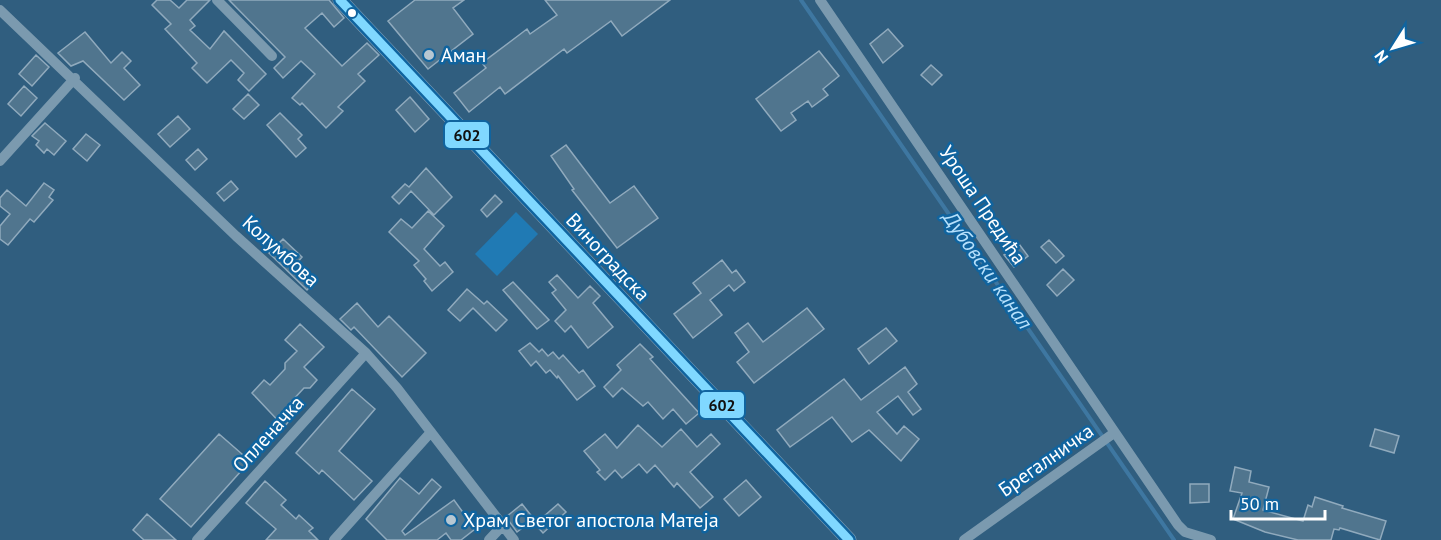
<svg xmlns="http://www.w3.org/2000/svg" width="1441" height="540" font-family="'PT Sans',sans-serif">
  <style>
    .green { fill: #207ab4 }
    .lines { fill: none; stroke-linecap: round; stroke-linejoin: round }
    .stream { stroke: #3e77a1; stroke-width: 4 }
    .building { fill: #50758e; stroke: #90aabd; stroke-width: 1.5 }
    .street { stroke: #7b9aaf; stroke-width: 10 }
    .secondary { stroke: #829fb5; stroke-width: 15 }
    .bus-1-casing { stroke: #10649f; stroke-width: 14 }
    .bus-1 { stroke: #80d8ff; stroke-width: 9 }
    .bus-dot { fill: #fff; stroke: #10649f; stroke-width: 2 }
    .poi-dot { fill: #b7c7d2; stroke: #10649f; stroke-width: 2 }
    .labels { text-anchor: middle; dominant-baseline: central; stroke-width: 5; stroke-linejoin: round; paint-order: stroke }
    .poi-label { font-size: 20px; fill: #fff; stroke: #10649f; text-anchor: start }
    .street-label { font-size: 20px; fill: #fff; stroke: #10649f }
    .water-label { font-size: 21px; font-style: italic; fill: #b7e1fc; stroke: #10649f }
    .line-badge { stroke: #10649f; stroke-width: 2 }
    .pale-badge-label { font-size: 16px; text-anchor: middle; font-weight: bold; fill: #111 }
  </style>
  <rect width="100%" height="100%" fill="#305e7f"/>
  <path class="green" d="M516 212 538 234 497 276 475 254Z"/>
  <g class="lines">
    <path class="stream" d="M801 0 1174 540"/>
  </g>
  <path class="building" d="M157 0H170L179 8 187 0H210L190 20 195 26 190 30 210 49 224 31 266 74 249 91 238 80 244 73 231 60 207 83 192 68 197 63 165 29 171 24 152 5Z
    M229 0H329L344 18 334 27 322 13 305 28 342 66 367 43 379 55 358 74 365 81 338 107 343 111 326 128 302 103 300 105 292 98 315 74 301 61 283 78 274 68 285 57Z
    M415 0H464L453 8 473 34 428 69 388 21Z
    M545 0H670L622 36 611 21 567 53 564 49 505 94 500 87 469 112 454 93 486 68 482 63 527 29 530 34 557 15Z
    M888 29 903 46 883 63 870 44Z
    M85 32 111 63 122 52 131 61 124 68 140 85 124 100 83 61 71 66 58 53Z
    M819 51 839 76 823 89 828 95 812 107 808 101 791 113 796 120 781 131 756 99Z
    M36 55 49 67 32 86 19 74Z
    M931 65 942 75 932 85 921 75Z
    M24 86 37 98 21 116 8 104Z
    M248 94 259 105 244 119 233 109Z
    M410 97 429 119 415 132 396 110Z
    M280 113 302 135 298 139 306 148 296 157 267 125Z
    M178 116 190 129 170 147 158 134Z
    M45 123 66 141 54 155 47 149 44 153 36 145 39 141 32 136Z
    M86 134 100 145 87 161 73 149Z
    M566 145 610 203 634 186 658 218 617 248 572 190 574 189 551 156Z
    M198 149 207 159 195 170 186 160Z
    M426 168 452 197 434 215 411 191 399 204 392 197 405 184 409 187Z
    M231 181 238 189 224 201 217 193Z
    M44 183 54 190 49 197 53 200 34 222 30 219 8 245 0 239V226L10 214 0 206V198L7 190 26 206Z
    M495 195 502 202 487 217 481 210Z
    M428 211 444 226 424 249 440 266 445 262 453 272 432 291 424 281 426 279 414 265 419 261 389 232 401 219 412 228Z
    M283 239 302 257 296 264 315 281 307 290 269 253Z
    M1049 240 1064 256 1056 263 1041 247Z
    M1019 244 1028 256 1014 267 1004 255Z
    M722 260 732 273 736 270 745 282 734 291 729 285 710 300 722 315 693 338 674 314 701 293 693 283Z
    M1063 269 1074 280 1057 296 1047 285Z
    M557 275 578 298 590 286 600 296 593 303 613 327 588 348 571 326 565 332 555 321 566 310 552 293 556 290 549 282Z
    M513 282 549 320 537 329 503 290Z
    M467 289 484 304 487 301 507 320 496 331 473 308 460 321 448 310Z
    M357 303 378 327 389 316 426 353 402 377 354 327 351 330 340 319Z
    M807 308 824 329 754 383 737 362 749 352 735 333 748 323 763 342Z
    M300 324 324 347 304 367 317 380 310 388H304L290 403 298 411 284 427 252 393 264 380 270 385 285 369V363L297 351 285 340Z
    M886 328 897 341 869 364 858 349Z
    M530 343 539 352 542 349 548 356 553 352 559 359 563 355 579 373 583 370 595 386 577 400 558 376 557 378 550 370 546 373 536 361 531 366 519 351Z
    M640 344 653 357 650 359 699 413 686 424 673 409 663 419 648 402 643 406 622 388 613 397 604 387 621 370 617 365Z
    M905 367 917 384 908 392 921 409 913 415 898 396 877 412 897 434 904 426 919 439 901 461 869 430 852 442 832 417 790 447 777 430 844 379 861 400Z
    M352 389 375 409 339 451 372 481 354 500 322 470 319 474 296 453Z
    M638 425 662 447 681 429 697 447 711 434 720 444 690 472 713 497 700 508 677 483 674 487 655 465 647 473 639 464 622 478 615 470 605 480 597 472 600 470 584 451 605 434 617 448Z
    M1375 429 1399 436 1394 453 1370 446Z
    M219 434 250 461 191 527 160 499Z
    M1235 467 1251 471 1249 482 1269 487 1263 510 1303 521 1308 505 1312 507 1315 497 1343 506 1342 508 1386 521 1380 540 1340 528 1339 530 1334 529 1331 540H1298L1265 532 1233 519 1242 493 1230 491Z
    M400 478 419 494 432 479 441 487 402 531 405 535 454 500 475 529 461 540H451L446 533 437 540H387L366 519Z
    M746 480 761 497 739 516 724 499Z
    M265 481 286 500 281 505 296 519 299 515 313 528 309 531 318 540H266L276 529 246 503Z
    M1190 484H1209V502L1190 503Z
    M522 504 534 519 517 532 506 517Z
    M558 504 566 512 543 533 535 524Z
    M147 514 176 540H144L133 530Z"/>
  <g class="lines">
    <path class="street" d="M217 0 272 56
      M820 0 1178 525 1185 532 1211 540
      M0 10 236 236 366 353 397 388 514 540
      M0 161 75 78
      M197 540 366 353
      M334 540 431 432
      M489 540 503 525
      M964 540 1114 433"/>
    <path class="secondary" d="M340 0 849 540"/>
    <g class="bus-1-casing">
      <path id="bus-1" d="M340 0 849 540"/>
    </g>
    <use href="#bus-1" class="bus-1"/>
  </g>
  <circle class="bus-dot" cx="352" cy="13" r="5"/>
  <g class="poi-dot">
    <circle cx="429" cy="55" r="6"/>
    <circle cx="451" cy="520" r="6"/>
  </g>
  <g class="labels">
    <g class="poi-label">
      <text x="441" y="55">Аман</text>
      <text x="463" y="520">Храм Светог апостола Матеја</text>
    </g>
    <g class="street-label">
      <text transform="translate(983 205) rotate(56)">Уроша Предића</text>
      <text transform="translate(281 251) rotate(42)">Колумбова</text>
      <text transform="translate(608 257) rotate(47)">Виноградска</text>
      <text transform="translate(268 434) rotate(-48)">Опленачка</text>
      <text transform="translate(1046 460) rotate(-35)">Брегалничка</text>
    </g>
    <g class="water-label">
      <text transform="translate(988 270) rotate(55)">Дубовски канал</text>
    </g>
  </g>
  <g class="line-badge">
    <rect x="444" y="121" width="46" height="28" rx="6" fill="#80d8ff"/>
    <rect x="699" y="391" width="46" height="28" rx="6" fill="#80d8ff"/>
  </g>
  <g class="pale-badge-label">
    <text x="467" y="141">602</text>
    <text x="722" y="411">602</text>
  </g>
  <g transform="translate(1393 48) rotate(233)" stroke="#10649f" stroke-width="4.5" paint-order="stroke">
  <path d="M0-4.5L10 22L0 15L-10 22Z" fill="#ffffff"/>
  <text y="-9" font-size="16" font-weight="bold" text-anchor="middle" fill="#ffffff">N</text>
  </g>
  <path d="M1231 510v9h94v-9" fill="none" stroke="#ffffff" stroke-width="3"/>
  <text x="1240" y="510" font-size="18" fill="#ffffff" stroke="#10649f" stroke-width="4.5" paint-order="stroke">50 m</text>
</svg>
